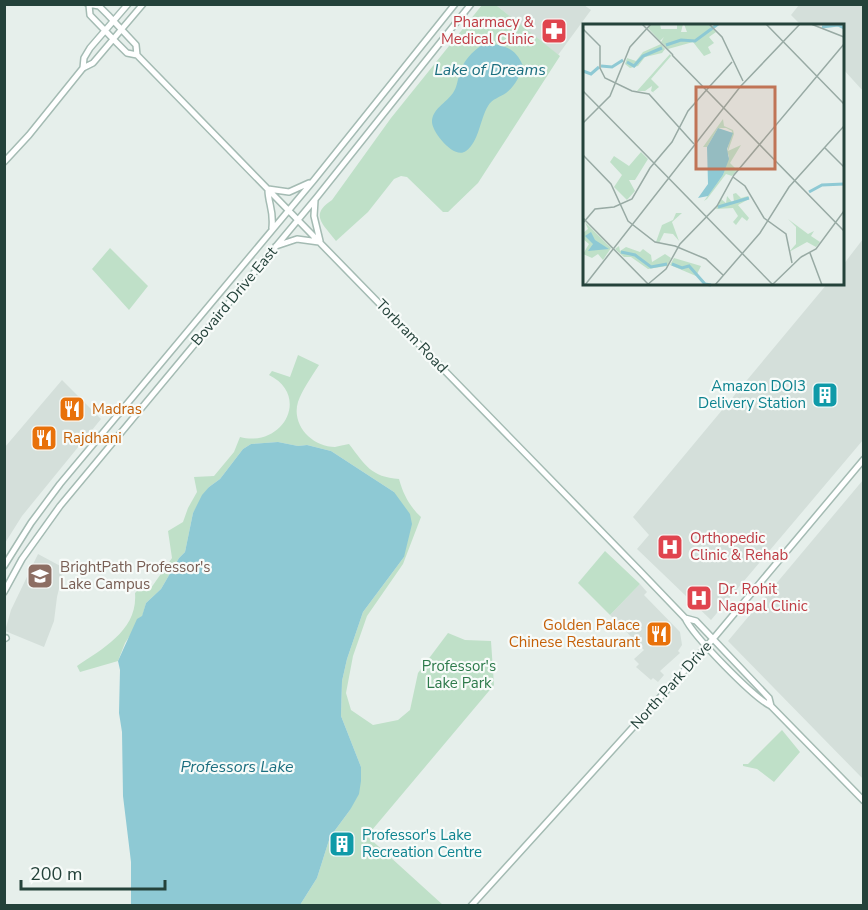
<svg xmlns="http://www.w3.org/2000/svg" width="868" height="910" font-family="'Nunito Sans',sans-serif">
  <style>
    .built { fill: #d4dfda }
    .green { fill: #bfe0c8 }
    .water { fill: #8ec9d4 }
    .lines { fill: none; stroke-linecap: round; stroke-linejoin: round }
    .secondary-casing { stroke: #a4bbb3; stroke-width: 8 }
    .secondary { stroke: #fff; stroke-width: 5 }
    .labels { text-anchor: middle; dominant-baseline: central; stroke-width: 4.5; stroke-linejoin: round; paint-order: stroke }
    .health-label { font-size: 15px; fill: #be3a42; stroke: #f7fbf9; text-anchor: start }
    .street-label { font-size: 15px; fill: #24423a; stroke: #f7fbf9 }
    .culture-label { font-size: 15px; fill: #0d838f; stroke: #f7fbf9; text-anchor: end }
    .food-label { font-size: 15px; fill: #c56008; stroke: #f7fbf9; text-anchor: start }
    .education-label { font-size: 15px; fill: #785e54; stroke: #f7fbf9; text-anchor: start }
    .park-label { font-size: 15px; fill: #2d7a4b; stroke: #f7fbf9 }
    .water-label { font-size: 16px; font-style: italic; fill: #1c6f80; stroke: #f7fbf9 }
    .inset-river { fill: none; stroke: #8ec9d4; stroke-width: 3 }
    .inset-road { fill: none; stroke: #98aaa4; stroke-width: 1.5 }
    .view { fill: #c07456; fill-opacity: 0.15; stroke: #c07456; stroke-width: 3 }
    .inset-edge { fill: none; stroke: #24423a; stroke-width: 3 }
  </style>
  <rect width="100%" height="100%" fill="#e6efeb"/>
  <path class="built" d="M496 5H584L591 10 558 55Z
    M799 5H863V91L843 69 842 26 801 25 791 15Z
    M863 239V440L711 620 637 549 649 535 633 517 827 284H842L843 265Z
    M62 380 101 419 22 516 5 543V447Z
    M863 480V779L728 641Z
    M38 554 64 568 57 597 54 621 44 647 5 631 11 610Z
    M640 584 647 592 644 595 680 632 682 645 678 651 680 653 660 671 664 675 658 682 653 678 651 680 636 667 639 664 634 659 644 650 610 615Z"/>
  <path class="green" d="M482 5H496L560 56 478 183 448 212H443L407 177 401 176 394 179 368 212 336 241C323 224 309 215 332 200L391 118Z
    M110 248 148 286 129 310 92 269Z
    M298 355 319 365C312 376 302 390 298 402 291 425 312 447 335 447 339 446 344 445 349 444 365 465 371 477 399 479 403 494 410 507 421 517L403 564 367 616 353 656 346 693 351 710 373 725 398 720 410 710 418 673 448 633 465 640 491 641 494 685 367 836 443 905H300L317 878 330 837 350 810 361 767 341 716 342 681 347 659 363 612 404 557 394 492 331 451 307 445 298 446 278 442 251 444 243 449 220 479 209 487 193 513 185 552 179 558 161 589 146 603 142 617 125 643 118 661 80 672 77 666C103 648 138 630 135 593L138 590 151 588 172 558 168 531 183 522 188 508 197 492 194 477 214 476 234 452 240 437C283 448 311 396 269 375L272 371 290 377Z
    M605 551 640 584 610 615 578 583Z
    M782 730 800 752 774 782 757 769 743 766V764H748Z"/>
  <path class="water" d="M484 44C502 43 516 48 523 66 520 76 515 86 506 93 500 97 492 99 488 106 480 119 479 142 466 151 454 160 432 132 432 122 432 109 446 103 453 93 457 87 457 82 459 76 462 62 472 51 484 44Z
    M278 442 298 446 307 445 331 451 394 492 410 514 412 524 404 557 363 612 347 659 342 681 341 716 361 767V781L359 794 350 810 330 837 317 878 300 905H131V862L123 796 122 732 119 713 120 670 118 661 137 619 142 616 146 603 161 589 179 558 185 552 193 513 202 495 209 487 220 479 243 449 251 444Z"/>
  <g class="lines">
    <g class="secondary-casing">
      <path id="secondary" d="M88 4 99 6 108 15 136 45 137 55 639 570 685 618C693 636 754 698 771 706L864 801
        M89 5 90 15 117 43 127 53 137 55
        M83 68 84 58 90 48 128 4
        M4 162 29 135 83 68 93 63 143 4
        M268 189 289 192 309 183
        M268 189C268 204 274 209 272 228
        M315 200 314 216 320 241
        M276 246 297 239 319 242
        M4 566 31 523 60 484 314 180 455 4
        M4 592 22 559 60 506 317 197 471 4
        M685 618 696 621 769 698 771 706
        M4 639 6 638
        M471 906 713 639 864 459"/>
    </g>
    <use href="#secondary" class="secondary"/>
  </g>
  <defs>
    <g id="pharmacy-square" transform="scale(1.35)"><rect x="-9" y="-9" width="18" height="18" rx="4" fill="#e0444e" stroke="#f7fbf9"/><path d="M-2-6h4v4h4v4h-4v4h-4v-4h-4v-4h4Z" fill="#fff"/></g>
    <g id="building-square" transform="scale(1.35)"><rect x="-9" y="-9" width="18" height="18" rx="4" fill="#0f9aa8" stroke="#f7fbf9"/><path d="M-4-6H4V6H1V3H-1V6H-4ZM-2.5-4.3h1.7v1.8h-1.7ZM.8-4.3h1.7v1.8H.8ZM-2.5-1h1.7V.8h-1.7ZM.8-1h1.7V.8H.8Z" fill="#fff"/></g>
    <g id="restaurant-square" transform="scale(1.35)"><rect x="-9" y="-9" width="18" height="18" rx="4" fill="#e8710a" stroke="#f7fbf9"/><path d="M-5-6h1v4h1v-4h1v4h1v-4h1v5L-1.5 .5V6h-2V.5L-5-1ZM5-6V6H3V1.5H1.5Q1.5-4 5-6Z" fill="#fff"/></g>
    <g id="hospital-square" transform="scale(1.35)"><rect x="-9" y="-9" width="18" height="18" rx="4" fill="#e0444e" stroke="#f7fbf9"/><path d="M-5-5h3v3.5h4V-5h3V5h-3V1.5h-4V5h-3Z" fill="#fff"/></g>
    <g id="school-square" transform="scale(1.35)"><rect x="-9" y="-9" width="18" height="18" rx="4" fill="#8d6e63" stroke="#f7fbf9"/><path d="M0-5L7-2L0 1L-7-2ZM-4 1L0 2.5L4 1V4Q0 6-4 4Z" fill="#fff"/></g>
  </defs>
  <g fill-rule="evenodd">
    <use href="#pharmacy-square" x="554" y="31"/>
    <use href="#building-square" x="825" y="395"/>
    <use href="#restaurant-square" x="72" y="409"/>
    <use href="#restaurant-square" x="44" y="438"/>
    <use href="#hospital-square" x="670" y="547"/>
    <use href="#school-square" x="40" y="576"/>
    <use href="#hospital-square" x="699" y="598"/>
    <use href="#restaurant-square" x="659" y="634"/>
    <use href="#building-square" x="342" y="844"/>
  </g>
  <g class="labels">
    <g class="health-label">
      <text x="534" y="22" text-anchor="end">Pharmacy &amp;<tspan x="534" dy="17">Medical Clinic</tspan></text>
      <text x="690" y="538">Orthopedic<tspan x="690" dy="17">Clinic &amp; Rehab</tspan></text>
      <text x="718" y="589">Dr. Rohit<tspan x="718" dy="17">Nagpal Clinic</tspan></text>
    </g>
    <g class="street-label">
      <text transform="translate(234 296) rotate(-50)">Bovaird Drive East</text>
      <text transform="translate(412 336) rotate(46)">Torbram Road</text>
      <text transform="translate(671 685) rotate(-48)">North Park Drive</text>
    </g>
    <g class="culture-label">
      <text x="806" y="386">Amazon DOI3<tspan x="806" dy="17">Delivery Station</tspan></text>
      <text x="362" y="835" text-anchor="start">Professor's Lake<tspan x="362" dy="17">Recreation Centre</tspan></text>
    </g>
    <g class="food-label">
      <text x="92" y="409">Madras</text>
      <text x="63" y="438">Rajdhani</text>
      <text x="640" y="625" text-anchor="end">Golden Palace<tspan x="640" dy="17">Chinese Restaurant</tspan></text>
    </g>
    <g class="education-label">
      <text x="60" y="567">BrightPath Professor's<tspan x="60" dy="17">Lake Campus</tspan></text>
    </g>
    <g class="park-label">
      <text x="459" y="666">Professor's<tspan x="459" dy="17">Lake Park</tspan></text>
    </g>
    <g class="water-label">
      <text x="490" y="70">Lake of Dreams</text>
      <text x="237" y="767">Professors Lake</text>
    </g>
  </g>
  <g transform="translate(583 24)">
    <rect width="261" height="261" fill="#e6efeb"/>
    <path d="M68 0H77L78 5H94V0H100L98 8H104L101 0 126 1 133 8 126 13 131 19 125 23 128 29 121 32 110 18 85 25 78 18 81 13 77 17 65 4ZM78 20 82 25 79 29 62 33 55 42 47 44 42 40 44 34 53 37 60 28ZM87 30 88 32 68 55 76 63 70 68 73 70 68 67 69 62 62 67H54ZM140 95 141 102 150 106 151 110 145 127 158 121 147 139 154 146 149 152 143 150 124 175 121 177 140 151 146 132 144 128 145 123 149 107 143 104H135L124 123H120ZM58 128 65 135 52 156H46L52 167 44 176 31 163 39 151 27 138 31 132 46 142ZM153 169 158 174 165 172 166 175 155 181 166 194 164 197 159 193 153 201 150 198 155 192 150 184 133 185 138 175 143 179 144 172 149 178 144 180 151 178 150 170ZM93 189H99L89 198 96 217 90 210 81 209 76 219 73 218 79 201 90 196ZM205 195 225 210 231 207 228 212 237 218 233 223 224 218 206 228 213 220V203ZM2 198 28 224 20 236 15 230 9 234 0 230 6 220 0 215V209L5 205ZM36 222 37 227 43 223 57 228 60 225 68 231 69 238 82 230 88 234 84 242 65 245 48 233H41L32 225ZM91 234 118 242 113 252 87 241Z" fill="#bfe0c8"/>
    <path d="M135 104 150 109 144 125 146 135 140 151 125 172 115 174 125 160 124 123ZM8 208 12 216 26 225 5 227 10 220 2 212Z" fill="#8ec9d4"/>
    <path class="inset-river" d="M239 3 255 1 261 4M83 21 98 16 112 17 135 0M44 38 51 42 60 32 79 24M18 42 29 43 40 36M0 47 8 50 16 43M226 168 239 161 261 160M135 183 166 174M38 228 52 231 68 243 84 240M89 240 99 244 106 242 122 260 128 261"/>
    <path class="inset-road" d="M59 0 90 31M126 0 139 13 160 57M183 0 261 80M228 0 261 13M0 5 17 22V44L22 54 49 67 66 70 111 120M89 31 261 207M127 62 149 38M0 67 67 135M0 99 27 72 47 23 68 0M242 124 261 143M0 131 28 160 45 197 72 218 92 222 123 235 140 251M66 134 190 261M150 153 162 162 181 194 203 210 209 239M0 194 66 261M0 199 12 185 31 183 49 175 67 144 89 118 105 87 127 62M227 229 239 261M218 233 233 225 261 187M2 261 157 63 217 0M64 261 83 245 97 220 134 182 151 151 261 20M132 261 177 209 206 163 261 102M189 261 218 233"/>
    <path class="view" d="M113 63H192V145H113Z"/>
    <rect width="261" height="261" class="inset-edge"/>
  </g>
  <rect width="868" height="910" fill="none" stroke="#24423a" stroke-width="12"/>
  <path d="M21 880v9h144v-9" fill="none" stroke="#24423a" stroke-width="3"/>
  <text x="30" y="880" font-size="18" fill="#24423a" stroke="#f7fbf9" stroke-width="4.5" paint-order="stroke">200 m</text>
</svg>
